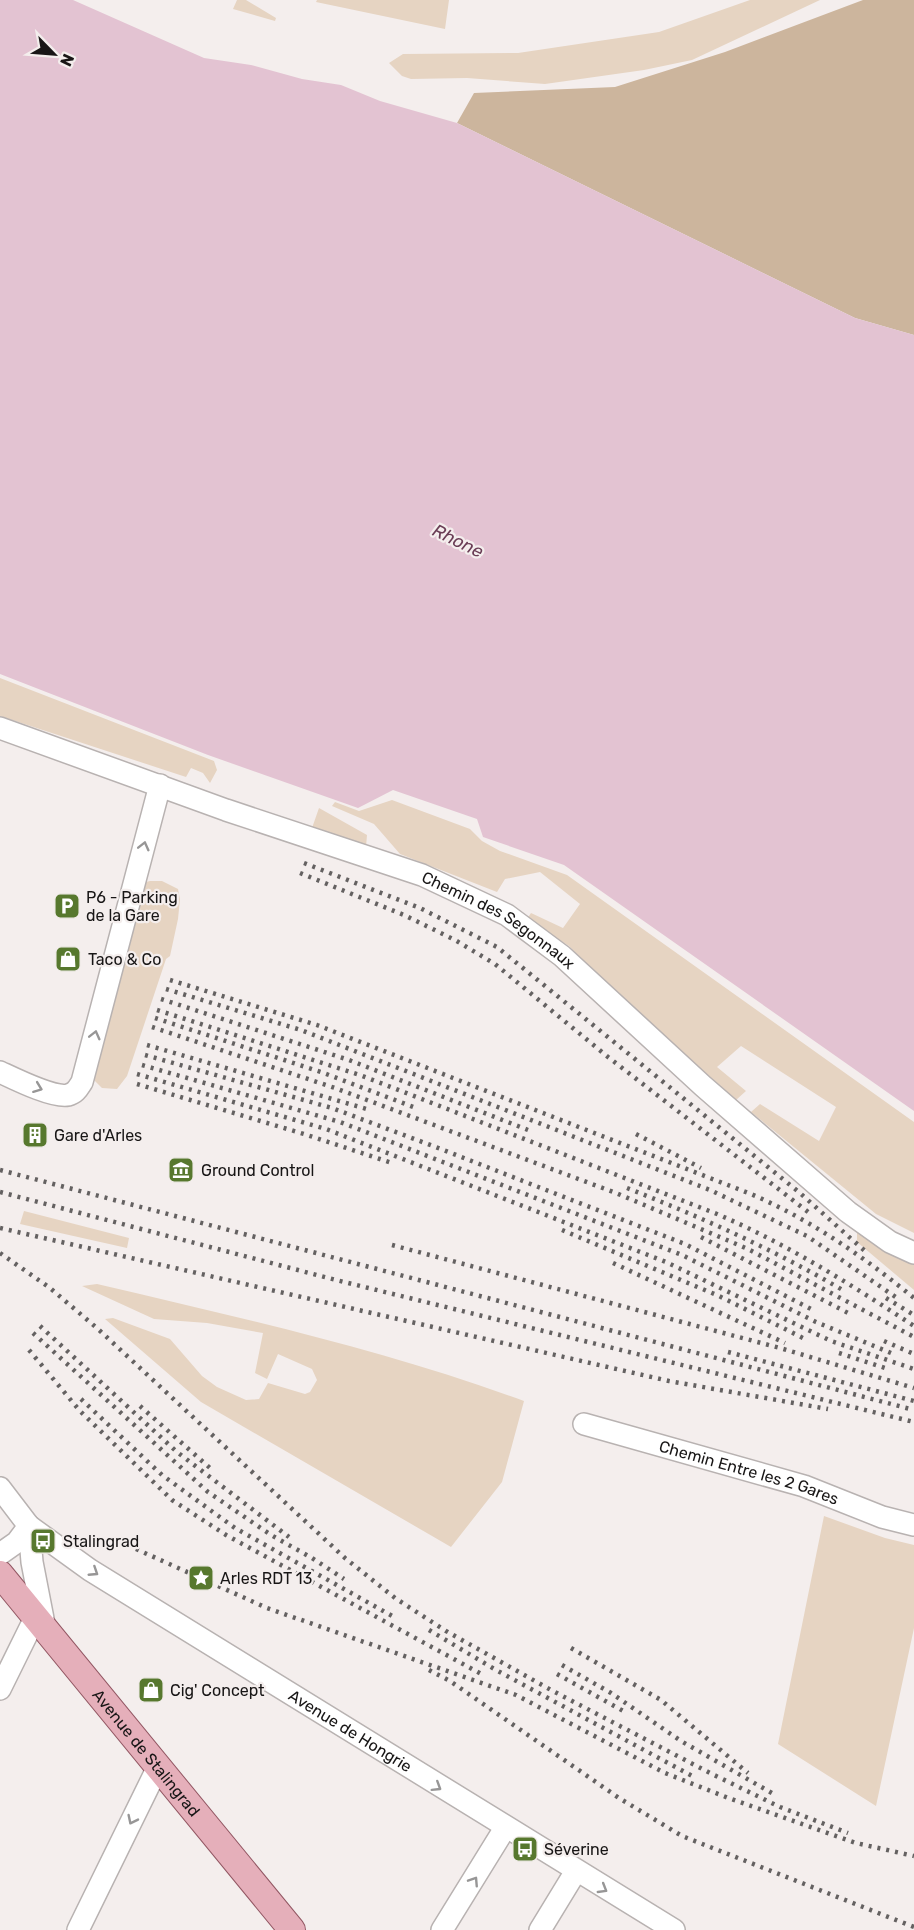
<svg xmlns="http://www.w3.org/2000/svg" width="914" height="1930" font-family="Rubik,sans-serif">
  <style>
    .green { fill: #e6d4c2 }
    .forest { fill: #ccb59d }
    .water { fill: #e3c3d2 }
    .lines { fill: none; stroke-linecap: round; stroke-linejoin: round }
    .minor-casing { stroke: #b8b2b1; stroke-width: 24 }
    .major-casing { stroke: #925763; stroke-width: 28 }
    .minor { stroke: #fff; stroke-width: 21 }
    .major { stroke: #e5afba; stroke-width: 26 }
    .rail { stroke: #646161; stroke-width: 4.5; stroke-dasharray: 3 6; stroke-linecap: butt }
    .oneway { stroke: #979696 }
    .labels { text-anchor: middle; dominant-baseline: central; stroke-width: 4.5; stroke-linejoin: round; paint-order: stroke }
    .poi-label { font-size: 16px; fill: #181616; stroke: #f4eeed; text-anchor: start }
    .street-label { font-size: 16px; fill: #181616; stroke: #f4eeed }
    .water-label { font-size: 18px; font-style: italic; fill: #6a3d55; stroke: #f4eeed }
  </style>
  <rect width="100%" height="100%" fill="#f4eeed"/>
  <path class="green" d="M237 0H246L276 18 275 21 233 9Z
    M317 0H449L445 29 316 2Z
    M750 0H820L692 60 644 70 545 84 467 78 411 79 402 76 389 63 403 54 518 53 659 32Z
    M0 678 214 761 217 770 210 783 203 773 191 768 186 777 0 716Z
    M392 800 470 829 482 841 500 851 567 875 914 1122V1233L876 1214 751 1112 760 1104 819 1141 836 1107 741 1046 717 1067 746 1091 736 1100 599 978 569 946 527 919 531 913 563 928 580 904 540 872 505 879 497 892 400 854 374 824 332 806 335 802 359 811Z
    M319 808 367 835 366 847 312 828Z
    M150 881H162L178 889 180 899 178 919 170 956 166 959 127 1076 117 1089 102 1088 92 1078 142 883Z
    M24 1211 129 1238 127 1248 20 1224Z
    M857 1230 914 1263V1290L857 1242Z
    M97 1284C241 1318 385 1350 524 1401L502 1482 451 1547 201 1402 105 1319 113 1318 170 1339 202 1376 217 1387 246 1400 259 1399 268 1383 305 1394 310 1392 317 1380 312 1369 278 1354 267 1379 255 1373 263 1333 207 1323 154 1319 82 1286Z
    M824 1516 885 1538 914 1545V1628L876 1806 778 1744Z"/>
  <path class="forest" d="M863 0H914V335L855 318 457 123 474 93 615 87 725 52Z"/>
  <path class="water" d="M0 0H73L204 58 251 65 302 79 341 85 380 101 457 123 855 318 914 335V1111L564 865 483 837 477 819 393 790 358 808 208 755 0 674Z"/>
  <g class="lines">
    <g class="minor-casing">
      <g id="minor">
        <path id="s1" d="M0 728 226 810 422 875 507 915 562 956 703 1086 848 1212 890 1242 914 1253"/>
        <path d="M0 1072C15 1079 53 1098 68 1095 76 1093 78 1088 82 1082L160 785"/>
        <path id="s2" d="M584 1424 804 1486 882 1517 914 1525"/>
        <path id="s3" d="M0 1488 29 1526 90 1570 674 1930"/>
        <path d="M29 1526 32 1562 45 1629"/>
        <path d="M0 1554 17 1542 29 1526"/>
        <path d="M0 1689 35 1618"/>
        <path d="M78 1930 158 1767"/>
        <path d="M442 1930 505 1828"/>
        <path d="M540 1930 576 1871"/>
      </g>
    </g>
    <g class="major-casing">
      <g id="major">
        <path id="s4" d="M0 1574 292 1930"/>
      </g>
    </g>
    <use href="#minor" class="minor"/>
    <use href="#major" class="major"/>
    <path class="rail" d="M304 863 420 908 497 947 800 1193 866 1252
      M300 873 404 915 455 940 495 964 608 1057 812 1215
      M170 980 317 1025 751 1194C811 1220 864 1257 914 1298
      M166 989 301 1030 710 1190 807 1236 897 1298
      M161 999 349 1060 528 1130
      M157 1010 360 1075 717 1214C787 1244 850 1284 914 1326
      M155 1018 321 1072 416 1108
      M152 1027 335 1088 616 1193 748 1249 914 1337
      M147 1045 370 1110
      M145 1055 332 1108 433 1146 685 1244 815 1311
      M142 1065 340 1122 682 1255 816 1322 891 1353
      M137 1074 326 1129 666 1262 831 1341 914 1369
      M137 1084 304 1134 392 1163
      M636 1134 701 1168
      M0 1170 914 1410
      M627 1188C703 1218 775 1250 846 1292
      M0 1192 336 1280 914 1422
      M0 1228 669 1381 828 1409
      M562 1230 719 1296 803 1338
      M701 1237 850 1314
      M392 1245 780 1348 914 1388
      M0 1253 50 1288 98 1329 345 1558 395 1598 446 1631 551 1690 710 1773 780 1807 848 1833
      M613 1263 785 1343
      M886 1298 914 1315
      M40 1326 177 1452 289 1537
      M33 1333 208 1492 271 1535 312 1558 344 1579
      M884 1341 914 1354
      M29 1350 80 1411 172 1500 226 1535 485 1676
      M728 1352 914 1401
      M839 1353 888 1369
      M81 1399 162 1475 235 1528 394 1617
      M140 1406 210 1468
      M136 1549 267 1608 516 1695 665 1773 731 1799 856 1843 914 1856
      M429 1630 496 1670 694 1777
      M571 1648 661 1700 748 1773
      M562 1665 611 1693 681 1741 777 1796
      M429 1670 450 1681 619 1798 682 1836 914 1927
      M557 1674 625 1712"/>
  </g>
  <defs><path id="oneway-chevron" d="M-2-3.5L2.5 0L-2 3.5" fill="none" stroke-width="1.6" stroke-linecap="round" stroke-linejoin="round" transform="scale(1.5)"/></defs>
  <g class="oneway">
    <use href="#oneway-chevron" transform="translate(144 846) rotate(-76)"/>
    <use href="#oneway-chevron" transform="translate(95 1035) rotate(-76)"/>
    <use href="#oneway-chevron" transform="translate(38 1088) rotate(21)"/>
    <use href="#oneway-chevron" transform="translate(94 1572) rotate(33)"/>
    <use href="#oneway-chevron" transform="translate(437 1787) rotate(32)"/>
    <use href="#oneway-chevron" transform="translate(132 1820) rotate(116)"/>
    <use href="#oneway-chevron" transform="translate(474 1881) rotate(-57)"/>
    <use href="#oneway-chevron" transform="translate(603 1889) rotate(31)"/>
  </g>
  <defs>
    <g id="parking-square" transform="scale(1.35)"><rect x="-9" y="-9" width="18" height="18" rx="4" fill="#57782e" stroke="#f4eeed"/><path d="M-3.5-5.5H1a3.5 3.5 0 0 1 0 7H-1V5.5H-3.5ZM-1-3.4V-.6H.8a1.4 1.4 0 0 0 0-2.8Z" fill="#fff"/></g>
    <g id="shop-square" transform="scale(1.35)"><rect x="-9" y="-9" width="18" height="18" rx="4" fill="#57782e" stroke="#f4eeed"/><path d="M-5-2.5h2.3a2.7 3.5 0 0 1 5.4 0H5L5.5 6h-11ZM-1.5-2.5h3a1.5 2.3 0 0 0-3 0Z" fill="#fff"/></g>
    <g id="building-square" transform="scale(1.35)"><rect x="-9" y="-9" width="18" height="18" rx="4" fill="#57782e" stroke="#f4eeed"/><path d="M-4-6H4V6H1V3H-1V6H-4ZM-2.5-4.3h1.7v1.8h-1.7ZM.8-4.3h1.7v1.8H.8ZM-2.5-1h1.7V.8h-1.7ZM.8-1h1.7V.8H.8Z" fill="#fff"/></g>
    <g id="museum-square" transform="scale(1.35)"><rect x="-9" y="-9" width="18" height="18" rx="4" fill="#57782e" stroke="#f4eeed"/><path d="M0-6L6-3V-2H-6V-3ZM-5-1h2V3h-2ZM-1-1h2V3h-2ZM3-1h2V3H3ZM-6 4H6V6H-6Z" fill="#fff"/></g>
    <g id="bus-square" transform="scale(1.35)"><rect x="-9" y="-9" width="18" height="18" rx="4" fill="#57782e" stroke="#f4eeed"/><path d="M-5-6H5V4H4V6H2V4H-2V6H-4V4H-5ZM-3.5-4V0h7V-4ZM-3.5 1.2v1.5H-2V1.2ZM2 1.2v1.5H3.5V1.2Z" fill="#fff"/></g>
    <g id="sight-square" transform="scale(1.35)"><rect x="-9" y="-9" width="18" height="18" rx="4" fill="#57782e" stroke="#f4eeed"/><path d="M0-6L1.8-2.2L6-1.7L2.9 1.2L3.7 5.4L0 3.3L-3.7 5.4L-2.9 1.2L-6-1.7L-1.8-2.2Z" fill="#fff"/></g>
  </defs>
  <g fill-rule="evenodd">
    <use href="#parking-square" x="67" y="906"/>
    <use href="#shop-square" x="68" y="959"/>
    <use href="#building-square" x="35" y="1135"/>
    <use href="#museum-square" x="181" y="1170"/>
    <use href="#bus-square" x="43" y="1541"/>
    <use href="#sight-square" x="201" y="1578"/>
    <use href="#shop-square" x="151" y="1690"/>
    <use href="#bus-square" x="525" y="1849"/>
  </g>
  <g class="labels">
    <g class="poi-label">
      <text x="86" y="897">P6 - Parking<tspan x="86" dy="18">de la Gare</tspan></text>
      <text x="88" y="959">Taco &amp; Co</text>
      <text x="54" y="1135">Gare d'Arles</text>
      <text x="201" y="1170">Ground Control</text>
      <text x="63" y="1541">Stalingrad</text>
      <text x="220" y="1578">Arles RDT 13</text>
      <text x="170" y="1690">Cig' Concept</text>
      <text x="544" y="1849">Séverine</text>
    </g>
    <g class="street-label">
      <text stroke="none"><textPath href="#s1" startOffset="536">Chemin des Segonnaux</textPath></text>
      <text stroke="none"><textPath href="#s2" startOffset="172">Chemin Entre les 2 Gares</textPath></text>
      <text stroke="none"><textPath href="#s3" startOffset="429">Avenue de Hongrie</textPath></text>
      <text stroke="none"><textPath href="#s4" startOffset="231">Avenue de Stalingrad</textPath></text>
    </g>
    <g class="water-label">
      <text transform="translate(458 541) rotate(26)">Rhone</text>
    </g>
  </g>
  <g transform="translate(54 54) rotate(115)" stroke="#f4eeed" stroke-width="4.5" paint-order="stroke">
  <path d="M0-4.5L10 22L0 15L-10 22Z" fill="#181616"/>
  <text y="-9" font-size="16" font-weight="bold" text-anchor="middle" fill="#181616">N</text>
  </g>
</svg>
